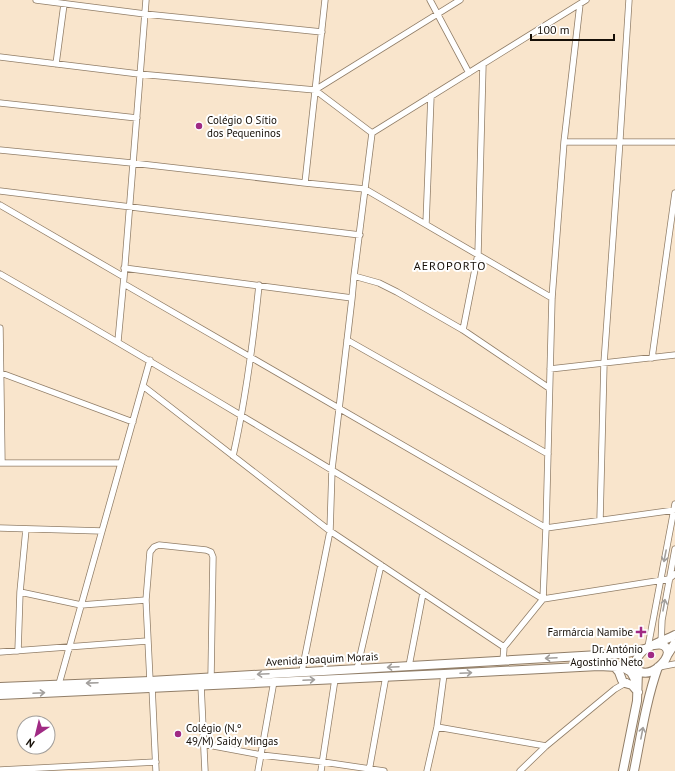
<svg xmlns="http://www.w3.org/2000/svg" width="675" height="771" font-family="'PT Sans',sans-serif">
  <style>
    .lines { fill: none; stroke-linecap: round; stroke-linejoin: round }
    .street-casing { stroke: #917e68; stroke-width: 7 }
    .secondary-casing { stroke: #917e68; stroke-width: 10 }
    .primary-casing { stroke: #917e68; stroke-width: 10 }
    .street { stroke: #fff; stroke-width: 5.5 }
    .secondary { stroke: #fff; stroke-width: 8 }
    .primary { stroke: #fff; stroke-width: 8 }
    .oneway { stroke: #a29f9c }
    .poi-dot { fill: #a02a84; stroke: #fff; stroke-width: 1.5 }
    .labels { text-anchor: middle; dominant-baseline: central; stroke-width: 4; stroke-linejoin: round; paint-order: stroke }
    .poi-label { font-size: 11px; fill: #160f07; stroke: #fff; text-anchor: start }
    .street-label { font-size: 11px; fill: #160f07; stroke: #fff }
    .neighbourhood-label { font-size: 12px; letter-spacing: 1px; fill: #160f07; stroke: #fff }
  </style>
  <rect width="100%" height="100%" fill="#f9e5cc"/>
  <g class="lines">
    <g class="street-casing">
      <path id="street" d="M36 0 145 14 322 32
        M430 0 469 73
        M0 57 139 74 315 90 372 133
        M56 64 64 4
        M315 90 460 0
        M0 103 137 118
        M372 133 586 0
        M564 142H675
        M0 150 132 163 305 183 365 189 552 298
        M305 183 325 0
        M0 191 360 235
        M0 205 124 277 118 341
        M426 224 431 96
        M124 268 352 298
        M0 274C183 379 363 488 543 599L669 579 675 574
        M354 276 379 283 397 292 463 330 549 388
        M124 277 146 0
        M124 284 546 528 675 510
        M0 328 2 463
        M463 330 478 254 483 64
        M347 340 548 454
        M652 358 675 193
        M550 369 675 355
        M1 373 133 422
        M143 386 330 531 504 647
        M233 456C246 398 253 344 259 285
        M0 463H121
        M600 520 604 363 619 154 629 0
        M0 528 102 531
        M20 592 81 605 146 600
        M661 644 662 620 675 549
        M648 647 675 504
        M18 651 20 592 26 529
        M0 652 147 641
        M503 661 504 647 543 599 546 528 552 298 564 142 580 4
        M409 666 423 593
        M659 667 675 664
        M357 669 381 565
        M302 671 330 531 332 469 352 298 354 276 372 133
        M150 681 146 600 150 552 154 547 159 545 206 550 211 552 213 557 211 677
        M59 684 150 360
        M201 685 205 771
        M152 687 156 771
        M437 727 546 746
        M203 744 261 755 323 762 384 771
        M0 770 156 762
        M258 771 274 681
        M321 771 335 679
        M369 771 386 676
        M427 771 437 727 444 674
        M520 771 546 746 615 689 627 682"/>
    </g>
    <g class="secondary-casing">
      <path id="secondary" d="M614 666 619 672 622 680
        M0 687 150 681 599 655 622 654 645 649
        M0 695 444 674 599 666 636 668"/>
    </g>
    <g class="primary-casing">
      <path id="primary" d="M654 645C661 644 666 644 668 652 667 662 652 676 641 672 629 669 638 655 644 650 653 644 665 640 675 635
        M668 654 675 643
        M621 666 631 672 637 683
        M625 683 632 685 638 692
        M623 771 637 701 638 671
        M634 771C641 736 646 701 658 667"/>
    </g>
    <use href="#street" class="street"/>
    <use href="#secondary" class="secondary"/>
    <use href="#primary" class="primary"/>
  </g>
  <defs><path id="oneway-shaft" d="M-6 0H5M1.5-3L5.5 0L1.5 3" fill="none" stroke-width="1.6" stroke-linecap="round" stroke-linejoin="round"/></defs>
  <g class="oneway">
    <use href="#oneway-shaft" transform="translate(665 556) rotate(101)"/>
    <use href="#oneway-shaft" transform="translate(664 605) rotate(-80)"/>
    <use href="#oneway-shaft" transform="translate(551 658) rotate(177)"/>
    <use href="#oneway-shaft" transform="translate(393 667) rotate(177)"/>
    <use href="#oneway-shaft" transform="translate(466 673) rotate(-3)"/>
    <use href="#oneway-shaft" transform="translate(263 674) rotate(177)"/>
    <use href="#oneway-shaft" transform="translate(309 680) rotate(-3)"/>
    <use href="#oneway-shaft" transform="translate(92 683) rotate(178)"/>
    <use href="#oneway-shaft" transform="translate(39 693) rotate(-3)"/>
    <use href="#oneway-shaft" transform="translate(642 733) rotate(-79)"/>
  </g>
  <g class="poi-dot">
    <circle cx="199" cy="126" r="4"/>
    <path d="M639 626h4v4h4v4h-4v4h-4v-4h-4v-4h4z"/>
    <circle cx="651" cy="655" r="4"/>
    <circle cx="178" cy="734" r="4"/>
  </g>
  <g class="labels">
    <g class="poi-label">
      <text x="207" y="120">Colégio O Sítio<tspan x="207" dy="13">dos Pequeninos</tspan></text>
      <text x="633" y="632" text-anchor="end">Farmárcia Namibe</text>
      <text x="643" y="649" text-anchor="end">Dr. António<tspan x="643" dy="13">Agostinho Neto</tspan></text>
      <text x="186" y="728">Colégio (N.º<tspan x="186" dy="13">49/M) Saidy Mingas</tspan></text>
    </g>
    <g class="street-label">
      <text transform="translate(322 659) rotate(-3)">Avenida Joaquim Morais</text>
    </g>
    <g class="neighbourhood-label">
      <text x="450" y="265">AEROPORTO</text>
    </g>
  </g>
  <g transform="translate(36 735) rotate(215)"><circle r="19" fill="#ffffff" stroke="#a29f9c"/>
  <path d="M0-3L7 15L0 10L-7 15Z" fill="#a02a84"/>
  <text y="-6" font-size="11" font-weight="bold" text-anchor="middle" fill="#160f07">N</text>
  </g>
  <path d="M531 34v6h83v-6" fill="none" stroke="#160f07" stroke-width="2"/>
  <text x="537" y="34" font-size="12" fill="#160f07" stroke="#ffffff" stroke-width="3" paint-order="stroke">100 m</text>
</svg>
